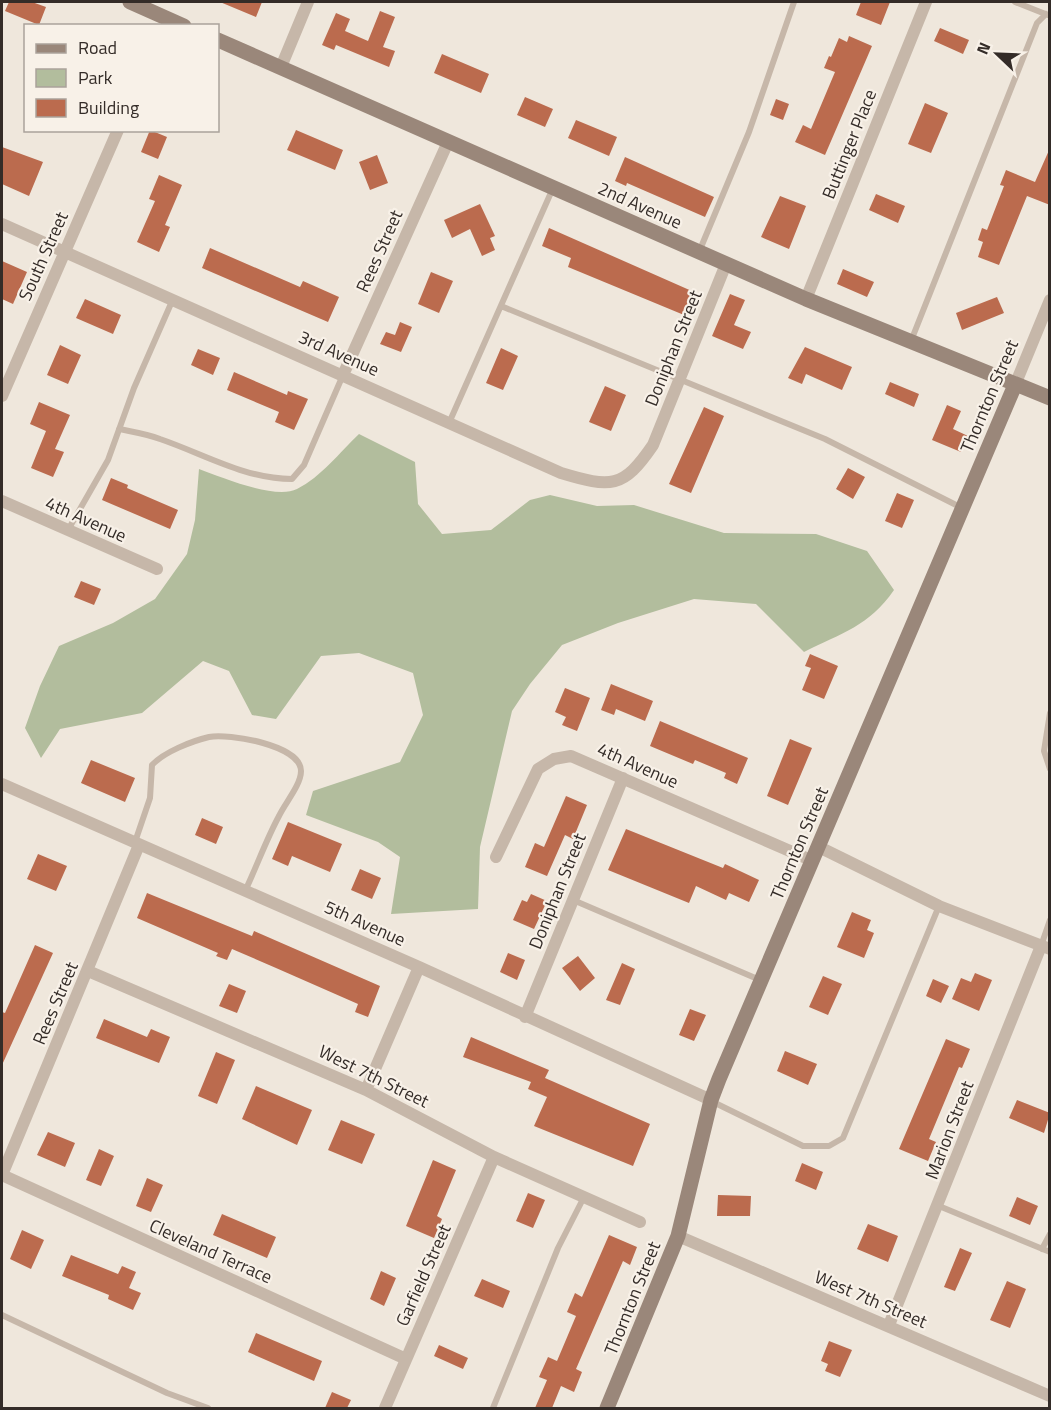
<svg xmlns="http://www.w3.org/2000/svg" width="1051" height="1410" font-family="'Titillium Web',sans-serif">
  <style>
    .green { fill: #b2bd9d }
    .building { fill: #bb6b4e }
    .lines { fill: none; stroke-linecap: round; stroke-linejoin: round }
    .lane { stroke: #c6b7a9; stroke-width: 6 }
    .street { stroke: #c6b7a9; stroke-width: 12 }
    .secondary { stroke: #9a877a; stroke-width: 15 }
    .labels { text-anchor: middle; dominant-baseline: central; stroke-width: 4.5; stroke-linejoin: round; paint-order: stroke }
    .street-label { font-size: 18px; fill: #342c28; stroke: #f8f1e8 }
  </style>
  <rect width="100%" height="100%" fill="#efe7dc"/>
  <path class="green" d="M359 434 415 462 418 504 442 534 491 530 530 500 550 495 597 506 634 505 724 533 816 534 867 551 894 590C869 626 842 633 804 652L756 604 694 599 618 623 562 645 530 684 512 711 480 847 478 909 391 914 400 857 378 842 306 815 313 791 400 762 423 715 413 673 359 653 321 656 276 719 252 715 229 671 203 661 142 713 60 729 41 758 25 728 40 686 59 646 113 623 155 599 187 554 195 520 199 469C221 477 275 500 297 489 321 477 340 452 359 434Z"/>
  <path class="building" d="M9 2H32L46 7 39 25 5 11Z
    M220 2H262L256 17Z
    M861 2H890L881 25 856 15Z
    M380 11 395 17 383 47 395 51 389 67 336 45 334 50 322 45 336 13 350 19 345 31 368 41Z
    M940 28 969 40 963 54 934 41Z
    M849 36 872 46 825 155 795 142 803 125 811 129 835 72 824 68 829 56 831 57 839 38 847 42Z
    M442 54 489 74 481 93 434 73Z
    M525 97 553 109 545 127 517 115Z
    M776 99 789 104 783 120 770 115Z
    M925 103 948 113 931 153 908 144Z
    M576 120 617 137 609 156 568 138Z
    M150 130 167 137 158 159 141 152Z
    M296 130 343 150 335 170 287 150Z
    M2 147 43 162 29 196 2 184Z
    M1050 148V205L1027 196 999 265 978 257 983 242 978 240 982 228 987 230 1004 186 1000 185 1006 170 1035 182Z
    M377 155 388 183 370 190 359 162Z
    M625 157 714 197 705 217 627 183 626 186 615 181Z
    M159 175 182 185 165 225 170 227 159 252 137 242 155 201 149 199Z
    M876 194 905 206 898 223 869 210Z
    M780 196 806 206 789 249 761 237Z
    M480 204 495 236 490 238 495 250 482 256 470 229 452 238 444 220Z
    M549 228 694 292 684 315 568 267 571 258 542 246Z
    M210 248 300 287 303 281 339 297 328 322 202 268Z
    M2 261 27 272 13 304 2 299Z
    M843 269 874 282 867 297 837 284Z
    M431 272 453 281 439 313 418 304Z
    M730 294 745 300 734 325 751 332 743 349 712 336Z
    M997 297 1004 313 962 330 956 313Z
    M85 299 121 315 113 334 76 318Z
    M400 322 412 327 401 352 380 344 386 332 395 335Z
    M60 345 81 355 68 384 47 375Z
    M805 347 852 367 842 390 806 374 802 384 788 378Z
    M501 348 518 356 503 390 486 383Z
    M198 349 220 358 213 375 191 365Z
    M234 372 287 395 288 391 308 399 294 430 275 422 279 412 227 390Z
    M890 382 919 394 914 407 885 394Z
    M605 386 626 395 611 431 589 422Z
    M39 402 70 415 55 449 64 452 53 477 31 468 46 431 30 424Z
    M947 405 961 411 953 429 968 436 961 452 932 440Z
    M704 407 724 416 691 493 669 484Z
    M848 468 865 477 853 499 836 489Z
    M111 478 128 485 127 488 178 510 170 529 102 500Z
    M897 493 914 500 902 528 885 521Z
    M81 581 101 589 94 605 74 597Z
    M810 654 838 666 824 699 802 690 811 668 805 666Z
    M611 684 653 701 645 721 616 709 614 715 601 710Z
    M565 688 590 698 577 731 562 725 566 717 555 712Z
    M660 721 748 758 737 784 724 778 726 773 695 760 693 764 650 746Z
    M790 739 812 748 788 805 767 796Z
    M91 760 135 778 125 802 81 783Z
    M566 796 587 805 573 839 565 835 547 876 525 867 535 843 544 847Z
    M202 818 223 827 216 844 195 835Z
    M288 822 342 844 330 872 292 856 288 866 272 859Z
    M626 829 723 868 725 864 759 880 749 902 729 893 726 900 696 886 689 903 608 870Z
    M38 854 67 866 56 891 27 879Z
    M360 869 381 878 372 899 351 890Z
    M147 893 252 936 254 931 380 986 368 1017 355 1012 358 1004 276 968 232 949 227 960 216 956 218 953 137 918Z
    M531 894 547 901 534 929 513 920 522 900 527 902Z
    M852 912 871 920 867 930 874 933 864 958 837 947Z
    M35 945 53 953 2 1065V1012L5 1013Z
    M508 953 525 960 517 980 500 972Z
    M578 956 595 978 580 991 562 968Z
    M622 963 635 969 620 1005 606 1000Z
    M975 973 992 980 979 1011 952 999 961 978 971 982Z
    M823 976 842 984 828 1015 809 1007Z
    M933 979 949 986 941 1003 926 996Z
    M229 984 246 991 237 1013 219 1006Z
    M690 1009 706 1015 694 1041 679 1035Z
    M104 1019 147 1037 151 1029 170 1037 159 1063 96 1038Z
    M471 1037 549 1070 545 1078 650 1124 633 1166 534 1126 547 1097 528 1089 531 1082 463 1057Z
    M946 1039 970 1049 962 1068 959 1067 929 1139 936 1142 928 1161 899 1149Z
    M785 1051 817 1064 808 1085 777 1071Z
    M216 1052 235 1060 217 1104 198 1096Z
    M256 1086 312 1110 297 1145 242 1119Z
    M1017 1100 1050 1113 1044 1133 1009 1118Z
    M341 1120 375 1134 362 1164 328 1150Z
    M48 1132 75 1143 65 1167 37 1155Z
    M99 1149 114 1156 101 1186 86 1180Z
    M433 1160 456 1170 437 1216 442 1219 434 1238 406 1226Z
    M802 1163 823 1172 816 1190 795 1181Z
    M147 1178 163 1185 151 1212 136 1206Z
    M528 1193 545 1200 533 1228 516 1221Z
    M718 1195 751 1196 750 1216H717Z
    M1017 1197 1038 1206 1030 1225 1009 1216Z
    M222 1214 276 1237 267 1258 213 1235Z
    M868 1224 898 1236 888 1262 857 1249Z
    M22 1230 44 1240 31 1269 10 1259Z
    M609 1235 637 1247 630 1265 623 1261 576 1369 582 1372 574 1392 561 1386 552 1408H535L547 1380 539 1377 548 1357 557 1361 576 1316 567 1312 575 1293 582 1297Z
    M960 1248 972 1253 955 1291 944 1287Z
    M71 1255 118 1274 122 1266 136 1272 129 1288 141 1293 133 1310 108 1299 109 1295 62 1276Z
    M381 1271 396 1278 384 1306 370 1299Z
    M482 1279 510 1291 503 1308 474 1296Z
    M1007 1281 1026 1289 1010 1328 990 1320Z
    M256 1333 322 1361 314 1381 248 1352Z
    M829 1341 852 1350 840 1377 825 1371 828 1364 821 1361Z
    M439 1345 468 1358 463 1369 434 1356Z
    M332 1392 351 1400 347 1408H325Z"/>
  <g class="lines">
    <path class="lane" d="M1015 2 1048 15
      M699 252 749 132 794 2
      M501 306 825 439 962 508
      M911 341 1037 23 1046 14
      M449 423 553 188
      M119 429C133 432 147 434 160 439 204 454 245 479 292 479L304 465 343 375
      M68 530 108 460 134 388 173 299
      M1050 713 1044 751 1050 769
      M135 842 150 798 152 765C164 752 192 741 209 737 228 733 301 745 301 771 301 785 285 803 279 816 266 840 257 866 245 891
      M573 900 760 980
      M1041 946 1050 920
      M711 1101 803 1146H829L843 1138 939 906
      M939 1206 1050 1252
      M1042 1249 1050 1234
      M2 1315 167 1393 208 1408
      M493 1408 558 1248 584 1197"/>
    <path class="street" d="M281 67 308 2
      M2 224 561 473C611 488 623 489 653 445L726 264
      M806 299 926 2
      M343 375 448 142
      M1015 385 1050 300
      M2 396 118 130
      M2 501 157 569
      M2 784 419 967 711 1100
      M819 847 939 906 1050 949
      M496 857 538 769 554 759 571 756 813 861
      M88 971 366 1090 494 1157 640 1222
      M525 1017 623 778
      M366 1090 419 967
      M2 1175 406 1359
      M2 1175 139 845
      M678 1236 1050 1396
      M889 1325 1041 946
      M385 1408 494 1157"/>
    <path class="secondary" d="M130 2 184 26
      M218 40 806 299 1050 398
      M607 1408 678 1236 711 1100 719 1079 1015 385"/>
  </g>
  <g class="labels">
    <g class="street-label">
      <text transform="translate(849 144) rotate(-68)">Buttinger Place</text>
      <text transform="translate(640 205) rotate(24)">2nd Avenue</text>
      <text transform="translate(379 251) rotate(-66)">Rees Street</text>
      <text transform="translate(43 256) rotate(-66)">South Street</text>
      <text transform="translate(673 348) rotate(-68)">Doniphan Street</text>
      <text transform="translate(339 353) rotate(24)">3rd Avenue</text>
      <text transform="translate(989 396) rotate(-67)">Thornton Street</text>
      <text transform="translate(86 519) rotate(24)">4th Avenue</text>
      <text transform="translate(638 765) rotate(24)">4th Avenue</text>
      <text transform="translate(799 843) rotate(-67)">Thornton Street</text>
      <text transform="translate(557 891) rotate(-68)">Doniphan Street</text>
      <text transform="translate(365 923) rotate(24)">5th Avenue</text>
      <text transform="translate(55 1003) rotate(-67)">Rees Street</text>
      <text transform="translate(374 1076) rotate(26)">West 7th Street</text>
      <text transform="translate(949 1130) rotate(-69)">Marion Street</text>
      <text transform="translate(211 1251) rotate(24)">Cleveland Terrace</text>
      <text transform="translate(423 1275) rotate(-66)">Garfield Street</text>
      <text transform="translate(632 1298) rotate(-68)">Thornton Street</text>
      <text transform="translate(871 1299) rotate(23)">West 7th Street</text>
    </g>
  </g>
  <rect width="1051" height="1410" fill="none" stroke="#342c28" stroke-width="6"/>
  <rect x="24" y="24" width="195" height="108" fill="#f8f1e8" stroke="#aaa29b" stroke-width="1.5"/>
  <rect x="36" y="44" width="30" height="9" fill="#9a877a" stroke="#aaa29b" stroke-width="1.5"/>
  <text x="78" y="54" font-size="18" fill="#342c28">Road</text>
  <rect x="36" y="69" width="30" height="18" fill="#b2bd9d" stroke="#aaa29b" stroke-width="1.5"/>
  <text x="78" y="84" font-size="18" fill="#342c28">Park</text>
  <rect x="36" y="99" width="30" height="18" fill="#bb6b4e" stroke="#aaa29b" stroke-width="1.5"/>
  <text x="78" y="114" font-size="18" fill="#342c28">Building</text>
  <g transform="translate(997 54) rotate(293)" stroke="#f8f1e8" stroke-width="4.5" paint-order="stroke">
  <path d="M0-4.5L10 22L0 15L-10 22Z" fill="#342c28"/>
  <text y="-9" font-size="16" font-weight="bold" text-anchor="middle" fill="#342c28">N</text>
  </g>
</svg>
